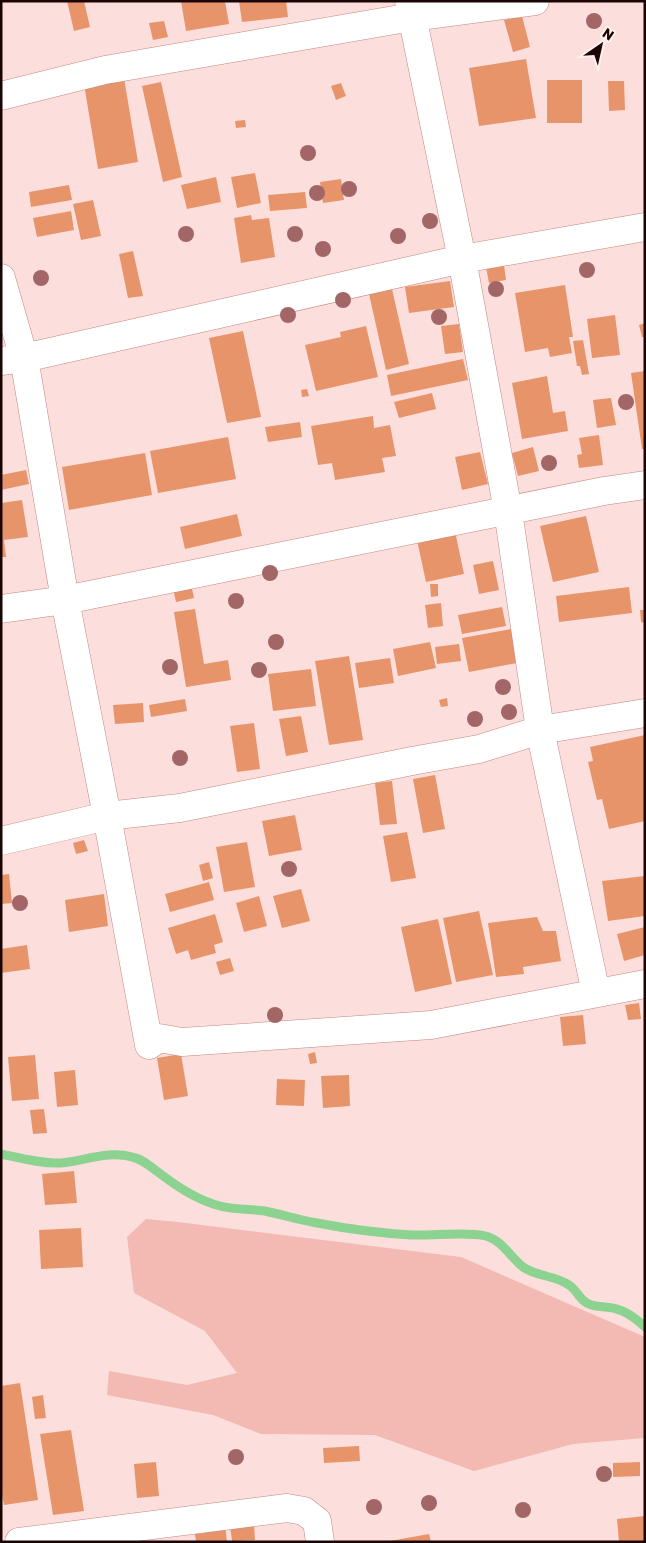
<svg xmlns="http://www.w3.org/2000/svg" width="646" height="1543" font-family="Rubik,sans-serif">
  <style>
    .green { fill: #f3b9b3 }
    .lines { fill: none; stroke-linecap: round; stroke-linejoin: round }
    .stream { stroke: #8cd291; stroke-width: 9 }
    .building { fill: #e8946b }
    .street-casing { stroke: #c5867f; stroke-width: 29 }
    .street { stroke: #fff; stroke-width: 28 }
    .tree { fill: #a26667 }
  </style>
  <rect width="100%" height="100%" fill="#fcdfdc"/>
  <path class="green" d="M146 1219 178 1222 461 1257 645 1337V1438L573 1444 474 1471 375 1435 261 1434 213 1415 107 1395 109 1371 187 1385 237 1373 205 1331 134 1293 127 1237Z"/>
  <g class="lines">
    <path class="stream" d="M1 1154C20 1158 42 1164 61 1163 84 1161 109 1150 132 1157 142 1159 150 1166 158 1172 177 1187 197 1200 220 1206 235 1210 251 1209 265 1211 283 1215 300 1220 317 1223 348 1229 379 1233 411 1235 433 1236 466 1231 486 1236 503 1241 510 1257 523 1267 537 1277 555 1275 569 1285 577 1290 579 1299 587 1303 593 1307 599 1306 605 1307 622 1308 633 1316 645 1327"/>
  </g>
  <path class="building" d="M67 1H84L90 27 74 31Z
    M181 1H225L229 24 186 31Z
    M239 1H286L288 17 242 22Z
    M522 16 530 47 513 52 504 20Z
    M164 21 168 37 153 40 149 23Z
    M526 59 536 118 479 126 469 68Z
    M124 78 138 162 98 169 84 84Z
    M547 80H582V123H547Z
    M608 81H624L625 110 609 111Z
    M161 82 182 177 163 182 142 86Z
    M341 83 346 96 336 100 331 86Z
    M245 120 246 127 236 128 235 121Z
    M255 173 261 203 237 208 231 177Z
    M216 177 221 202 187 209 181 185Z
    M341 179 344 200 323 203 320 182Z
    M69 185 72 200 31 207 29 192Z
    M305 192 307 208 270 211 268 195Z
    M93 200 101 236 81 240 73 204Z
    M71 211 74 230 37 237 33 218Z
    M251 215 252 220 269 218 275 257 241 263 234 218Z
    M133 251 143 296 128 298 119 254Z
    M504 265 506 280 489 283 486 267Z
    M450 281 454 307 409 313 405 287Z
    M565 285 573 337H569L572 353 550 357 548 348 525 352 515 293Z
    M392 289 409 364 386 370 369 294Z
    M615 315 620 355 592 358 587 319Z
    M645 323V337H642L639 325Z
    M459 324 463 352 445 354 441 326Z
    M366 326 378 377 316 391 305 345 341 337 340 332Z
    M243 331 261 417 227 423 209 338Z
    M583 340 589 374 582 375 580 366H577L573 341Z
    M463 359 468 380 391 396 387 375Z
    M645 371V449H642L631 373Z
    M547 376 553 413 565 411 568 431 522 439 512 383Z
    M307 389 309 396 302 397 301 390Z
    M432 393 436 409 399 418 394 402Z
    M611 398 616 425 597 428 593 400Z
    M373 416 374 428 390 425 396 456 382 458 385 472 335 480 332 463 318 465 311 426Z
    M300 422 302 437 268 442 265 427Z
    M599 435 603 465 579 468 577 455 582 454 579 438Z
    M228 437 236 479 158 493 150 451Z
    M533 447 539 471 518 476 512 453Z
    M480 452 488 484 462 490 455 457Z
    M145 453 152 495 69 510 62 467Z
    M26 470 29 484 1 490V475Z
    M22 500 28 537 4 540 6 557H1V503Z
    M237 514 242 536 185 549 180 527Z
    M586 516 599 572 553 582 540 526Z
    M455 531 464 574 426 582 417 540Z
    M493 561 499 590 479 594 473 565Z
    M190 579 194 598 176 602 172 584Z
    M430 584H438V596L431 597Z
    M629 587 632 613 559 622 556 596Z
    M441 603 443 626 428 628 425 605Z
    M502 607 506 626 462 634 458 615Z
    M195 609 204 664 228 660 231 680 186 687 174 612Z
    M640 610H645V623L641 622Z
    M511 629 517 663 469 672 462 638Z
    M430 642 436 668 398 676 393 649Z
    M459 644 461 661 437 664 435 647Z
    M349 656 363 740 329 745 315 661Z
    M390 658 394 683 359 688 355 663Z
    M311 669 316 706 273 711 268 674Z
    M447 698 448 706 441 707 439 700Z
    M185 699 187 711 151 717 149 705Z
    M143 703 144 722 115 724 113 705Z
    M301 716 308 752 286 756 279 719Z
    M254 723 260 769 237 772 230 726Z
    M645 735V821L609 829 602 799 597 800 588 762 593 761 590 747Z
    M435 775 445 829 423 833 413 779Z
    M392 781 397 824 380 825 375 783Z
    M295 815 302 850 269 856 262 821Z
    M407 832 416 878 391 882 383 836Z
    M84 840 88 851 76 854 73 843Z
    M247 842 255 887 224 892 216 847Z
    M209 862 213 878 203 881 199 865Z
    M9 874 12 903 1 904V875Z
    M645 876V916L608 921 602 881Z
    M209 882 214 900 170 912 165 894Z
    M301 889 310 921 282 928 273 896Z
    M104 894 108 926 69 932 65 900Z
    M259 896 267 926 244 932 236 903Z
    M479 911 493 975 456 982 443 918Z
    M215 914 223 942 214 945 216 953 191 960 188 950 176 954 168 928Z
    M537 917 543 931H556L561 961 523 967 524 974 496 977 488 923Z
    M438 919 452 984 415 992 401 927Z
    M645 927V955L624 961 617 934Z
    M27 945 30 969 1 973V949Z
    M230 958 234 971 220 975 216 962Z
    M639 1003 641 1019 628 1020 625 1005Z
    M583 1015 586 1044 563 1046 560 1017Z
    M315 1052 317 1063 310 1064 308 1054Z
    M181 1054 188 1096 164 1100 157 1058Z
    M35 1055 39 1099 12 1101 8 1057Z
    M75 1070 78 1105 57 1107 54 1072Z
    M349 1075 350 1106 323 1108 321 1076Z
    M277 1079 305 1080 304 1106 276 1105Z
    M44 1109 47 1133 33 1134 30 1110Z
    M74 1171 77 1203 45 1205 42 1174Z
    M81 1228 83 1267 41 1269 39 1230Z
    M20 1383 38 1500 4 1505 2 1495H1V1386Z
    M43 1395 46 1418 35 1419 32 1397Z
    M71 1430 84 1511 53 1515 40 1434Z
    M359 1446 360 1461 324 1463 323 1448Z
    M156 1462 159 1496 137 1498 134 1464Z
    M640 1462V1476L613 1477V1463Z
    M645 1516V1542H619L617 1519Z
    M225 1524 227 1542H196L195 1534 205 1533V1526Z
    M254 1524 255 1540 232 1541 230 1526Z
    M429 1534 431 1542H390V1541Z"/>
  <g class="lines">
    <g class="street-casing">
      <path id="street" d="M409 1 462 259 508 511 540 730 596 993
        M1 96 105 70 412 17 535 1
        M1 278 24 358 65 600 107 816 149 1045 159 1038 182 1042 431 1025 645 984
        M1 361 24 358 462 259 645 227
        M1 609 65 600 604 491 645 485
        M1 841 107 816 180 808 412 761 479 749 540 730 645 713
        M19 1542 287 1508 304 1511 317 1521 320 1542"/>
    </g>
    <use href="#street" class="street"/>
  </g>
  <g class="tree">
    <circle cx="594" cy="21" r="8"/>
    <circle cx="308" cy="153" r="8"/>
    <circle cx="349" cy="189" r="8"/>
    <circle cx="317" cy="193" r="8"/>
    <circle cx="430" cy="221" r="8"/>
    <circle cx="186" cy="234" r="8"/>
    <circle cx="295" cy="234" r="8"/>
    <circle cx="398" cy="236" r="8"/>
    <circle cx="323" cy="249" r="8"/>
    <circle cx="587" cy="270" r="8"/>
    <circle cx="41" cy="278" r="8"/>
    <circle cx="496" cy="289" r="8"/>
    <circle cx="343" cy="300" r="8"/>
    <circle cx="288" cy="315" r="8"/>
    <circle cx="439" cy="317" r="8"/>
    <circle cx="626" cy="402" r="8"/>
    <circle cx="549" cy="463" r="8"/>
    <circle cx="270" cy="573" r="8"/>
    <circle cx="236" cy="601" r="8"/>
    <circle cx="276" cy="642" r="8"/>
    <circle cx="170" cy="667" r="8"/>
    <circle cx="259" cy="670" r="8"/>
    <circle cx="503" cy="687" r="8"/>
    <circle cx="509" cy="712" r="8"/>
    <circle cx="475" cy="719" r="8"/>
    <circle cx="180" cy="758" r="8"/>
    <circle cx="289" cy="869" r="8"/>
    <circle cx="20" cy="903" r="8"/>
    <circle cx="275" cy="1015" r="8"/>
    <circle cx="236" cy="1457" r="8"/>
    <circle cx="604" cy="1474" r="8"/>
    <circle cx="429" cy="1503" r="8"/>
    <circle cx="374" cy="1507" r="8"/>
    <circle cx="523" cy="1510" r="8"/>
  </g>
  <rect width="646" height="1543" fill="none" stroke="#1a0504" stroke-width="5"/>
  <g transform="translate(601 45) rotate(34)" stroke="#fff0ee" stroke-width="4" paint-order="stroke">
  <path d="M0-4L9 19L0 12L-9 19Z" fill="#1a0504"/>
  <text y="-8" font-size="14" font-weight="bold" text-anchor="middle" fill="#1a0504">N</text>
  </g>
</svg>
